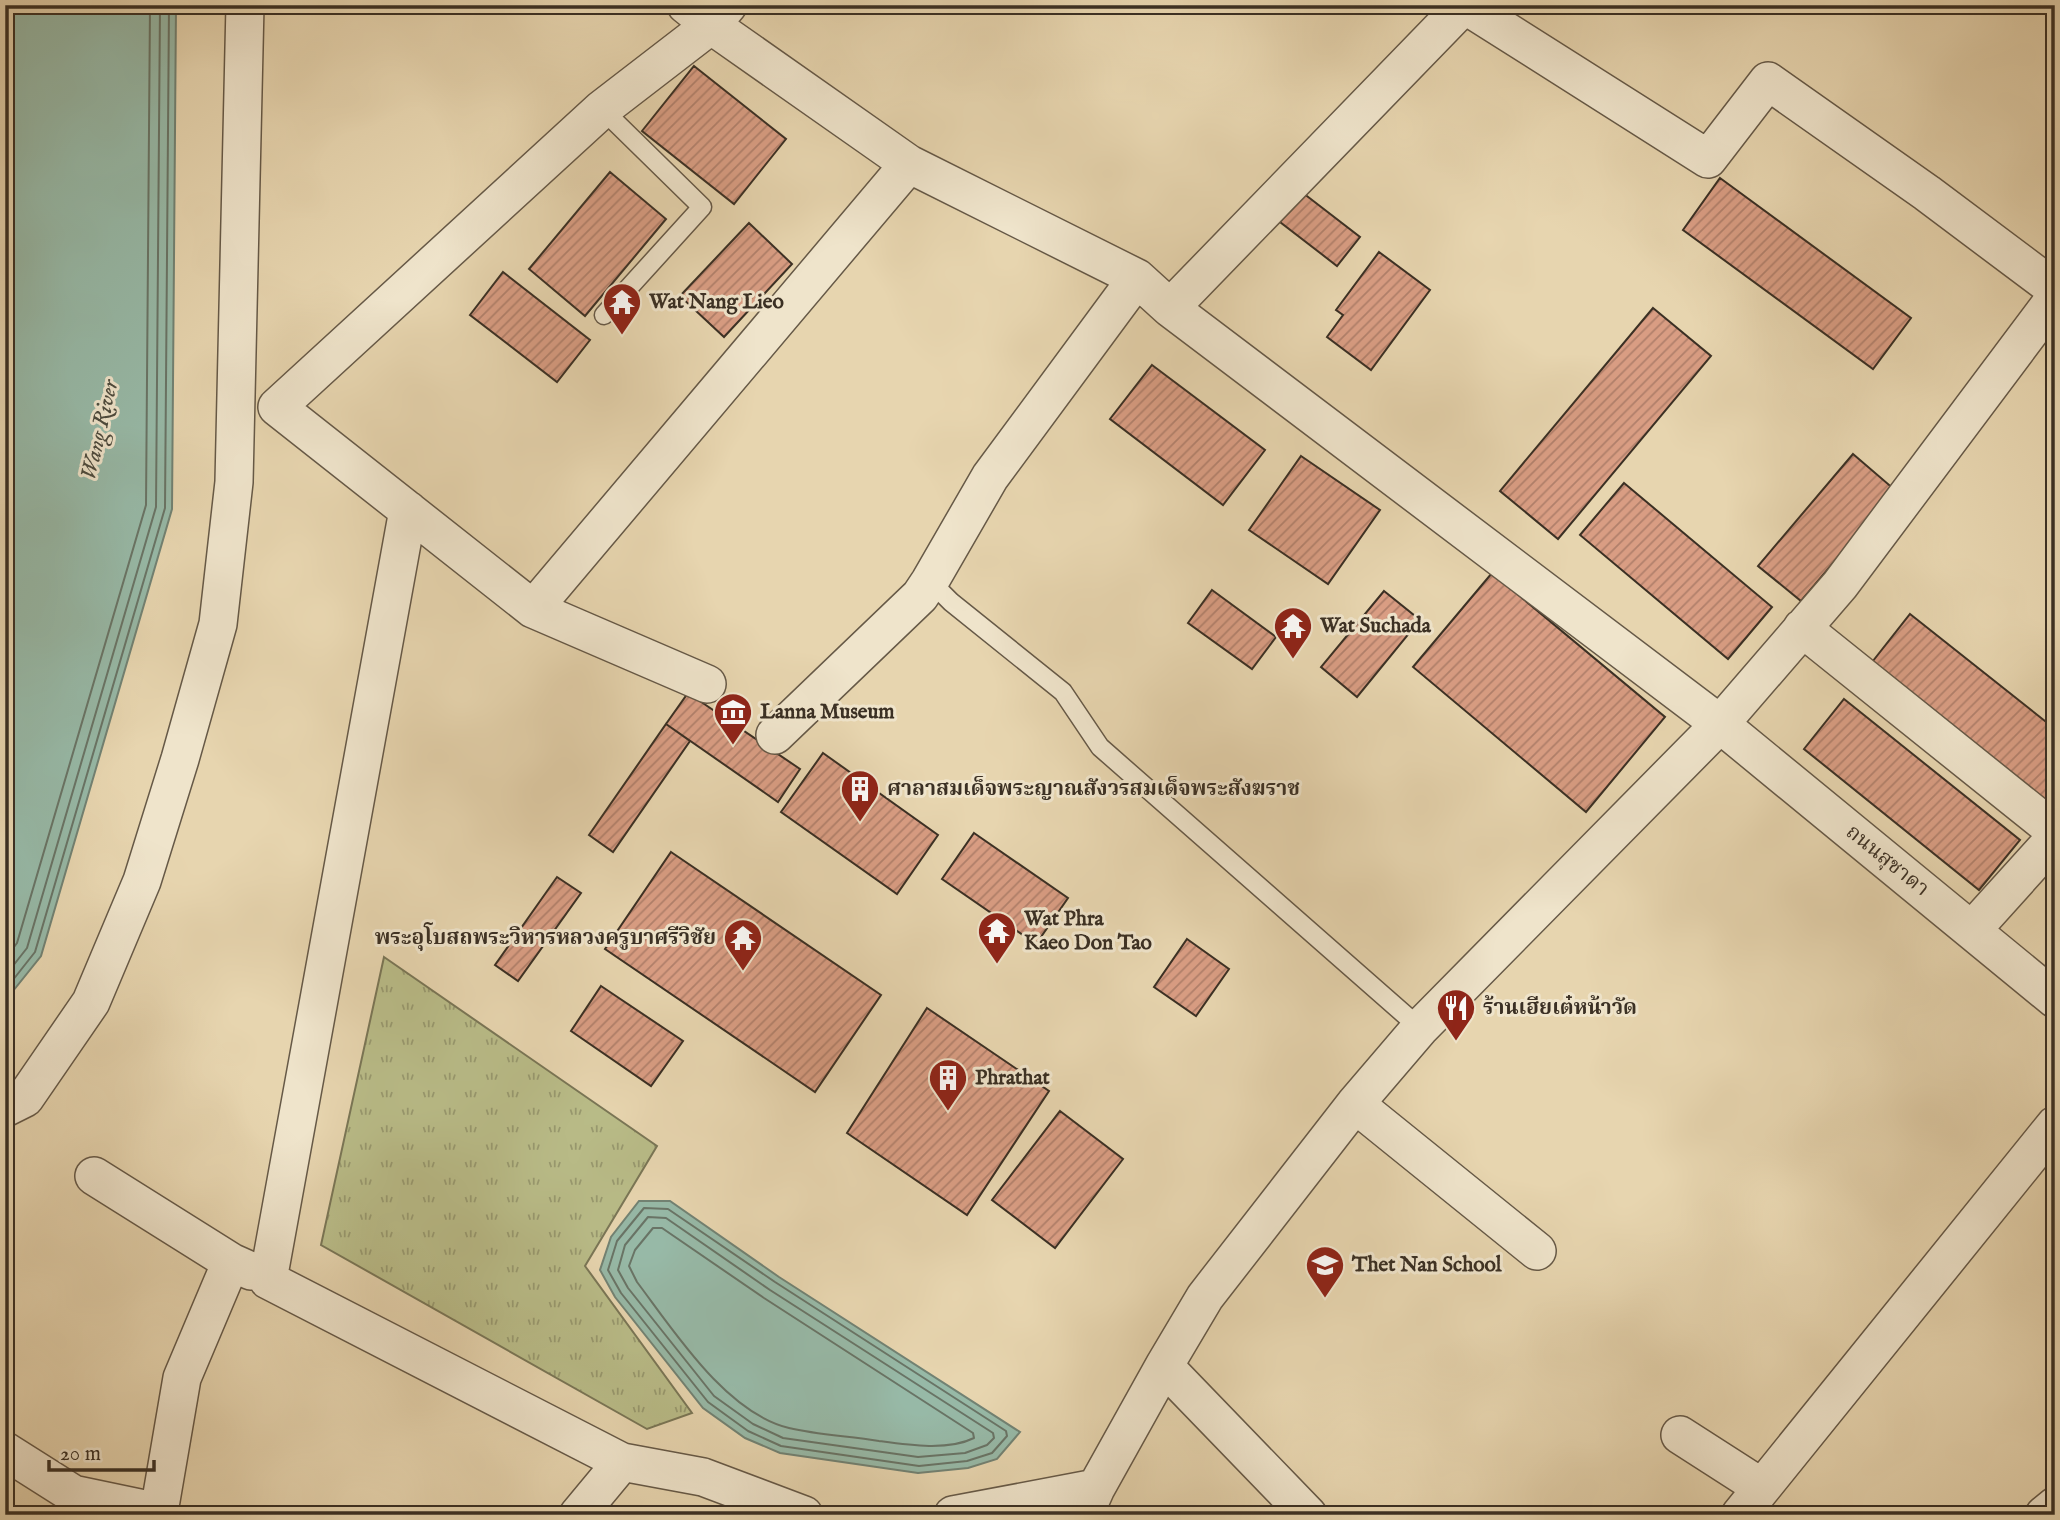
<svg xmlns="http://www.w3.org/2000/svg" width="2060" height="1520" font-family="'IM FELL English','Noto Serif Thai',serif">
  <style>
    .grass { fill: url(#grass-tufts); stroke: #7a7656; stroke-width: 2 }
    .water { fill: #97b9a7; stroke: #728273; stroke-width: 2 }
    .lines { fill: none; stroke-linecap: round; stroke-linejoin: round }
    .shore { stroke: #697466; stroke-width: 2 }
    .building { fill: url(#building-hatch); stroke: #3b3024; stroke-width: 2 }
    .lane-casing { stroke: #665947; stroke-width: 21 }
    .street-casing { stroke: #665947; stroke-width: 40 }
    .lane { stroke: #efe4cb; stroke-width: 18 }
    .street { stroke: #efe4cb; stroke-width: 37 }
    .labels { text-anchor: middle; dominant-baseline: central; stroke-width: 6; stroke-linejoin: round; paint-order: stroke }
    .poi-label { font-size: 21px; font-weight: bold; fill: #3b3024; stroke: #efe4cb; text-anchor: start }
    .street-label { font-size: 21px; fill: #3b3024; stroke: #efe4cb }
    .water-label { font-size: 23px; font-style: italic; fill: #4d4b3e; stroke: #efe4cb }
  </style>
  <defs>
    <pattern id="grass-tufts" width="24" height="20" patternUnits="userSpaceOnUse" patternTransform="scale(1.75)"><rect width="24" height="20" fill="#b9bc88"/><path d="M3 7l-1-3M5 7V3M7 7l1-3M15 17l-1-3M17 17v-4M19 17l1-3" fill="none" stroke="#98996f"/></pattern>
    <pattern id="building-hatch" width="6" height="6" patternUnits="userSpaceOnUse" patternTransform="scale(1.75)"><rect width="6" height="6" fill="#d99d83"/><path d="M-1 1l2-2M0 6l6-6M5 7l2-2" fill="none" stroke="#b1806b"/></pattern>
  </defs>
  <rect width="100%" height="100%" fill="#e7d5af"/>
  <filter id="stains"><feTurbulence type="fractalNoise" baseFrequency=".00286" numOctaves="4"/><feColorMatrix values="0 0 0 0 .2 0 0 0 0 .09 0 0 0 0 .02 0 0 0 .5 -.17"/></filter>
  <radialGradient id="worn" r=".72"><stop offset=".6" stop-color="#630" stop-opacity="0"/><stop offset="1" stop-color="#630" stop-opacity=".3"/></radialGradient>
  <path class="grass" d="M384 957 657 1146 585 1266 692 1413 647 1429 321 1245Z"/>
  <path class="water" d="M5 5H176L172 509 41 956 5 1001V524L7 518Z
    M639 1201H670L779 1277 1020 1432 997 1459 968 1468 918 1473 780 1453 745 1438 703 1408 615 1297 600 1270 611 1237Z"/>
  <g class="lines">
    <path class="shore" d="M5 959 17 943 146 505 150 5
      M5 976 27 948 156 507 160 5
      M5 990 35 952 165 508 169 5
      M644 1208 668 1209 775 1282 1006 1431 1007 1436 992 1453 967 1461 919 1466 781 1446 748 1431 708 1402 621 1293 608 1270 617 1241Z
      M648 1217 666 1218 770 1290 993 1433 994 1438 987 1445 965 1453 918 1457 783 1438 753 1424 714 1396 628 1288 618 1270 625 1245Z
      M653 1228H662L764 1298 973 1433 974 1438C948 1451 908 1445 879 1441 850 1436 818 1435 789 1428 726 1413 674 1331 637 1282L629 1266 635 1250Z"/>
  </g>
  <path class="building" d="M694 66 786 139 734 204 642 131Z
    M610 172 666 219 585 316 529 269Z
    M1720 178 1911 318 1873 369 1683 230Z
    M1303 193 1360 237 1337 266 1280 222Z
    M749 223 792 264 724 337 680 296Z
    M1379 252 1430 290 1371 370 1327 337 1343 315 1336 310Z
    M503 272 590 340 557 382 470 315Z
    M1653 308 1711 356 1558 539 1500 491Z
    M1152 365 1265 450 1223 505 1110 419Z
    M1853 454 1895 490 1801 601 1758 566Z
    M1301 456 1380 510 1328 584 1249 530Z
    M1624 483 1772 607 1728 659 1580 535Z
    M1492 573 1665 717 1586 812 1413 667Z
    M1212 590 1276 637 1252 669 1188 623Z
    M1384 591 1420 620 1357 697 1321 667Z
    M1910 614 2055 729V796L2047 806 1869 666Z
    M688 693 800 769 778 802 666 724Z
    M1844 699 2020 840 1979 890 1804 749Z
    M666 724 690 741 613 852 589 835Z
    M823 753 938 835 897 894 781 812Z
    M974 833 1068 898 1036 944 942 879Z
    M671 852 881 995 815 1092 605 949Z
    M557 877 581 893 518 981 495 965Z
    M1187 939 1229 969 1196 1016 1154 987Z
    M601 986 683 1041 651 1086 571 1031Z
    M927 1008 1049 1091 967 1215 847 1133Z
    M1060 1111 1123 1159 1055 1248 992 1200Z"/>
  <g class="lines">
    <g class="lane-casing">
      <path id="lane" d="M602 109 702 207 604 315
        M930 581 951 602 1063 692 1100 747 1420 1028"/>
    </g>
    <g class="street-casing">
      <path id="street" d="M686 5 711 25 909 164 1137 278 1170 308 1720 724 2055 999
        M1465 5 1708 159 1768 81 1927 193 2055 289
        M1170 308 1464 5
        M408 510 268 1280 622 1462 703 1477 804 1515
        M533 609 909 164
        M1802 628 2055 831
        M707 684 533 609 277 407 602 109 711 25 728 5
        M775 735 920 596 930 581 990 477 1137 278
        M1972 930 2055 838
        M1355 1104 1537 1251
        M5 1108 25 1098 91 1002 142 881 180 759 218 624 234 482 245 5
        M94 1176 231 1262 251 1271
        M1164 1366 1308 1515
        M1680 1435 1761 1487
        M5 1451 73 1494 159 1512 163 1515
        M159 1512 182 1378 231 1262
        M578 1515 622 1462
        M953 1515 1096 1488
        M1084 1515 1096 1488 1164 1366 1205 1297 1355 1104 1420 1028 1720 724 1840 585 2055 298
        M1740 1515 2055 1125
        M2044 1515 2055 1506"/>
    </g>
    <use href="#lane" class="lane"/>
    <use href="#street" class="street"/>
  </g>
  <defs>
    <g id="temple-pin" transform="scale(2.0125)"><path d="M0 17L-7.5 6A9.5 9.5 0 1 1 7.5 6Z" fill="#8f2418" stroke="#efe4cb"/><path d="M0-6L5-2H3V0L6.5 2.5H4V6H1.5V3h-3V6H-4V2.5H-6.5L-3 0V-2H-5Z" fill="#fff"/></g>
    <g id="museum-pin" transform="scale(2.0125)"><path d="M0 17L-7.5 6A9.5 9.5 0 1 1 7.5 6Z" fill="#8f2418" stroke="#efe4cb"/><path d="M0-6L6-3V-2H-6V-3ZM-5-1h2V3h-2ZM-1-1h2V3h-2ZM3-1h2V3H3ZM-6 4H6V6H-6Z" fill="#fff"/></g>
    <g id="building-pin" transform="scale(2.0125)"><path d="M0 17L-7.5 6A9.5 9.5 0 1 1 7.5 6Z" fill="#8f2418" stroke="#efe4cb"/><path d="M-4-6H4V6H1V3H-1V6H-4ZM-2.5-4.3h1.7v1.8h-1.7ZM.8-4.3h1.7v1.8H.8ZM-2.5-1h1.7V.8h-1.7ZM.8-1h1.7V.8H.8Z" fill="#fff"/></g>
    <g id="restaurant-pin" transform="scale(2.0125)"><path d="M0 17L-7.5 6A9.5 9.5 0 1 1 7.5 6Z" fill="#8f2418" stroke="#efe4cb"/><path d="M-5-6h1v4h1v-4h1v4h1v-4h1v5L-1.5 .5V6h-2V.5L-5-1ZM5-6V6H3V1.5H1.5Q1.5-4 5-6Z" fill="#fff"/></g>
    <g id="school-pin" transform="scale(2.0125)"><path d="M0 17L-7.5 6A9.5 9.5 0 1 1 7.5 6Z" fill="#8f2418" stroke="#efe4cb"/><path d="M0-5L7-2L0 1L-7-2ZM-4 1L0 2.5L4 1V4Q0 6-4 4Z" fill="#fff"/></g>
  </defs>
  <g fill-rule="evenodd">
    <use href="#temple-pin" x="622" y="302"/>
    <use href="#temple-pin" x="1293" y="626"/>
    <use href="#museum-pin" x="733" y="712"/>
    <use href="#building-pin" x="860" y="789"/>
    <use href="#temple-pin" x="997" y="931"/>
    <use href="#temple-pin" x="743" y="938"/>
    <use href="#restaurant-pin" x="1456" y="1008"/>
    <use href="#building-pin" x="948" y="1078"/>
    <use href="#school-pin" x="1325" y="1265"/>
  </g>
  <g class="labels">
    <g class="poi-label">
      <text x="649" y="302">Wat Nang Lieo</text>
      <text x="1320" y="626">Wat Suchada</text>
      <text x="760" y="712">Lanna Museum</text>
      <text x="887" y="789">ศาลาสมเด็จพระญาณสังวรสมเด็จพระสังฆราช</text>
      <text x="1024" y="919">Wat Phra<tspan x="1024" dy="24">Kaeo Don Tao</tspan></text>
      <text x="716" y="938" text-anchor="end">พระอุโบสถพระวิหารหลวงครูบาศรีวิชัย</text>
      <text x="1483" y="1008">ร้านเฮียเต๋หน้าวัด</text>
      <text x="975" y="1078">Phrathat</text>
      <text x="1352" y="1265">Thet Nan School</text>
    </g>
    <g class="street-label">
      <text transform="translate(1887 861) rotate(39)">ถนนสุชาดา</text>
    </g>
    <g class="water-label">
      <text transform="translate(100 430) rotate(-77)">Wang River</text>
    </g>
  </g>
  <rect width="2060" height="1520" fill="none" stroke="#e7d5af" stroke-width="28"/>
  <rect x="7" y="7" width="2046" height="1506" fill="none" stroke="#3b3024" stroke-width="3.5"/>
  <rect x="14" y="14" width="2032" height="1492" fill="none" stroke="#3b3024" stroke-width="2"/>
  <path d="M49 1460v10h105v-10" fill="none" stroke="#3b3024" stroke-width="3.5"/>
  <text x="60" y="1460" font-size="21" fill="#3b3024" stroke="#efe4cb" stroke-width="5" paint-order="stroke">20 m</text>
  <rect width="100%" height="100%" filter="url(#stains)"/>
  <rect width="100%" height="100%" fill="url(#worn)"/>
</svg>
